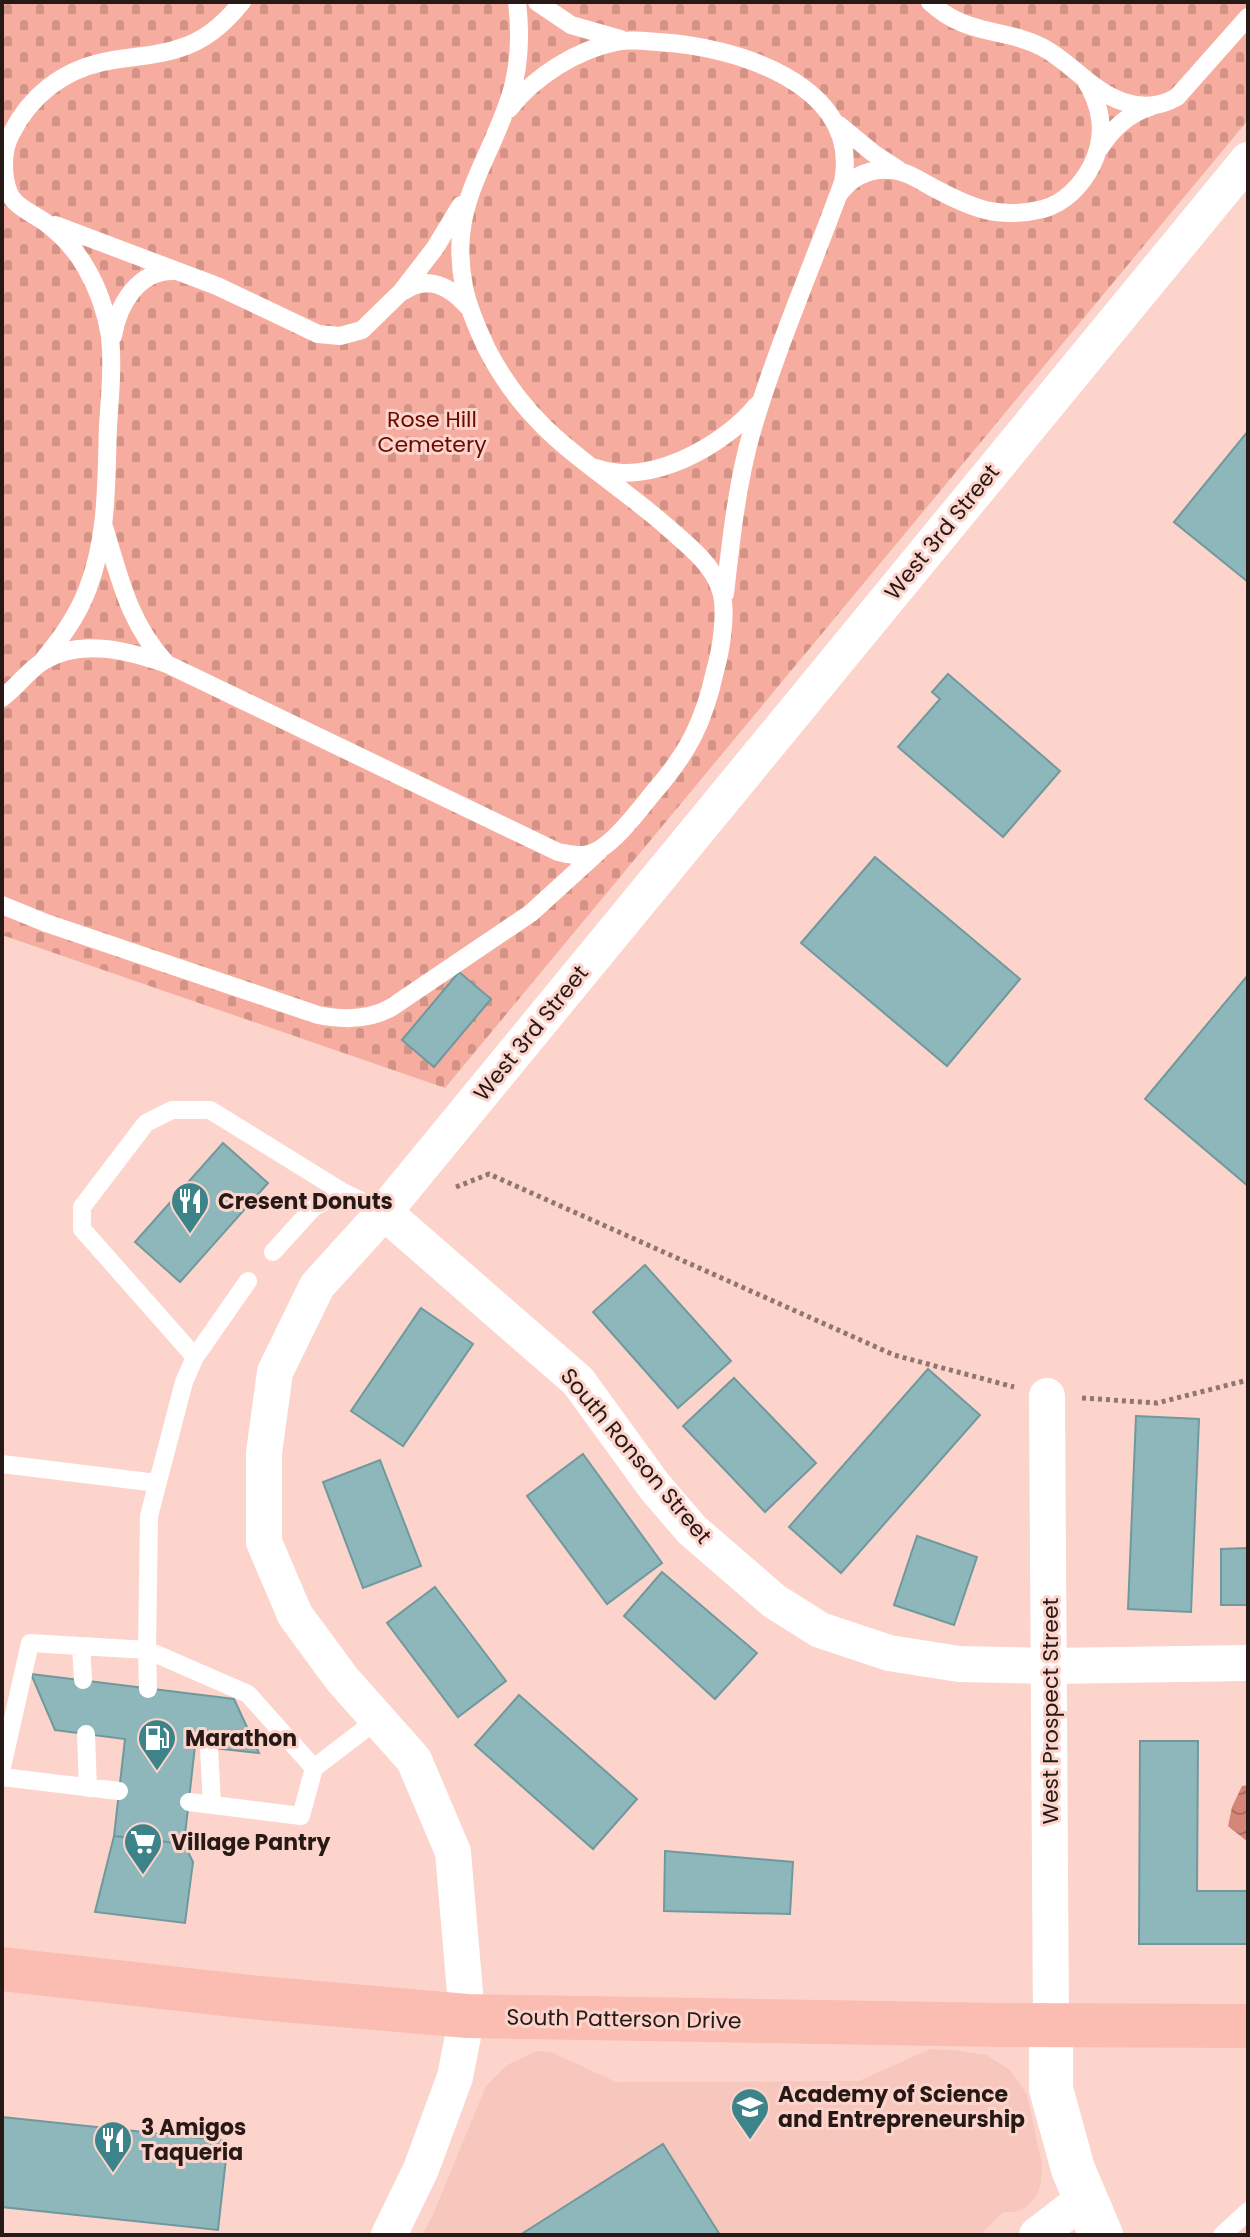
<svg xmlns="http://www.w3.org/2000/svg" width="1250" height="2237" font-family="Poppins,sans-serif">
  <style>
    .built { fill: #f7c7be }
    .cemetery { fill: url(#cemetery-stones) }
    .water { fill: url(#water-waves) }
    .building { fill: #8db7bb; stroke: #6f999d; stroke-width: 2 }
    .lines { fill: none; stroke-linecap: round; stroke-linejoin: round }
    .path { stroke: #907570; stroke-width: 5; stroke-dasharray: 4 4; stroke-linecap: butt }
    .service { stroke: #fff; stroke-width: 18 }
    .minor { stroke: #fff; stroke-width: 36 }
    .tertiary { stroke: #fff; stroke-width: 44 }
    .primary { stroke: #fbbdb2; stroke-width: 44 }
    .labels { text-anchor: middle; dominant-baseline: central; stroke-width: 6; stroke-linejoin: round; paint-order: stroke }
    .park-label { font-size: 22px; fill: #6a0901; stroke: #fcd4cc }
    .street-label { font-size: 22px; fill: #271916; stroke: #fcd4cc }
    .poi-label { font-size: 22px; font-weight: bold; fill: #271916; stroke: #fcd4cc; text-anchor: start }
  </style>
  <defs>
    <pattern id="cemetery-stones" width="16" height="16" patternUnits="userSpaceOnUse" patternTransform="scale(2)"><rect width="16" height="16" fill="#f6ac9e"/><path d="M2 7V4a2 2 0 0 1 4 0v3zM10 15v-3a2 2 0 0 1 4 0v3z" fill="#d39387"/></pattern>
    <pattern id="water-waves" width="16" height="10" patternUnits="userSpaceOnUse" patternTransform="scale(2)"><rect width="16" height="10" fill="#d58678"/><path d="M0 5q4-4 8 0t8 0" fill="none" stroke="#ad6d61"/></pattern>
  </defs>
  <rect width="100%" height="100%" fill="#fcd4cc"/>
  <path class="built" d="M930 2049 953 2050 987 2055 1011 2071 1027 2095 1042 2164 1041 2184 1036 2197 1026 2207 1015 2212H1003L980 2235H422L432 2217 486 2086 507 2065 536 2051 551 2052 616 2082 859 2081Z"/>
  <path class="cemetery" d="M2 2H1248V120L445 1088 2 935Z"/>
  <path class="water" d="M1248 1785V1842L1228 1826 1232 1807 1242 1786Z"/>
  <path class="building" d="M1248 431V582L1174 522Z
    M948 674 1060 771 1003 837 898 747 940 699 932 692Z
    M875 857 1020 979 947 1066 801 943Z
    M459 972 491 999 434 1067 402 1040Z
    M1248 975V1186L1145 1099Z
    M223 1143 268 1183 180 1282 135 1242Z
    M645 1265 731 1361 678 1408 593 1312Z
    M421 1308 473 1344 403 1446 351 1411Z
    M928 1369 980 1415 841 1573 789 1527Z
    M734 1378 816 1463 765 1512 683 1426Z
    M1136 1416 1199 1419 1191 1612 1128 1609Z
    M583 1454 662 1563 607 1604 527 1496Z
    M380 1460 421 1566 363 1588 323 1482Z
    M917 1536 977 1557 954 1625 894 1605Z
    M1248 1548V1605H1221V1549Z
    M662 1572 757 1653 715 1699 624 1616Z
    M435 1587 506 1681 458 1717 387 1623Z
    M31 1674 234 1699 259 1753 195 1746 184 1844 114 1836 125 1739 55 1730Z
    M519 1695 637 1799 593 1849 475 1745Z
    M1140 1741H1198L1197 1891H1248V1944H1139Z
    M114 1836 184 1844 193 1862 185 1923 95 1912Z
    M665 1851 793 1862 790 1914 664 1911Z
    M2 2117 228 2141 218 2230 2 2207Z
    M663 2144 720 2235H520Z"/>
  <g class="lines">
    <path class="path" d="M456 1187 489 1174 894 1355 1014 1387
      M1082 1398 1157 1403 1248 1380"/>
    <path class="service" d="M537 2 571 25 620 39
      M930 2C967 37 1003 27 1042 47 1071 62 1092 92 1124 102 1142 108 1160 107 1177 97L1248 17
      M509 109C534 77 576 50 616 42 630 39 644 41 658 42 734 46 862 84 843 182 813 265 777 346 752 431 737 483 731 540 725 594
      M839 125 873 153 899 170
      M1100 148C1112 129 1128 114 1150 107
      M839 194C852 176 870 168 892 170 906 171 919 180 932 187 971 208 998 220 1043 209 1065 203 1082 185 1092 165 1107 134 1102 106 1084 78
      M55 225 217 286 318 334 340 336 362 330 401 292 435 248 461 205
      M404 291C428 274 451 287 468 307
      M113 336C118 305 138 270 174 271
      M596 468C649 487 724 446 757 405
      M104 527C120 578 128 621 165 662
      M44 659C62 637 78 615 88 588 108 536 106 481 108 426 110 396 113 366 110 336 106 312 98 288 86 268 76 250 62 235 46 223 34 214 15 207 9 193 2 175 2 150 11 134 30 96 62 71 103 62 129 56 155 57 180 48 205 41 226 22 242 2
      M2 698C17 687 29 669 45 660 82 638 129 651 167 664L558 852C568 854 578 857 588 854 610 850 639 810 653 793 688 753 704 722 715 671 721 650 728 609 720 588 711 562 685 543 665 525 594 464 532 437 487 349 478 330 468 308 464 287 448 206 487 168 510 97 520 66 521 35 517 2
      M2 905 46 923 318 1015C343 1020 370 1020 392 1007L531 913 599 851
      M273 1252 313 1208 341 1191 384 1212
      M248 1281 195 1357 184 1382 149 1516 147 1650 248 1694 314 1768 378 1719
      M195 1357 82 1229V1207L146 1123 172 1110H210L341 1191
      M2 1464 157 1483
      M81 1646 83 1680
      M86 1734 88 1788
      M209 1748 212 1805
      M2 1767 30 1643 147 1650 148 1689
      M2 1777 119 1791
      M189 1802 301 1816 314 1768
      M1222 2235 1248 2211"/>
    <path class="minor" d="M384 1212 578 1381 655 1487 692 1530 774 1601 820 1630 889 1653 959 1664 1050 1666 1248 1663
      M1047 1396 1051 2026
      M389 2235 421 2169 455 2077 467 2016 453 1852 414 1760 342 1679 295 1615 264 1542V1453L275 1372 317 1286 384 1212 1248 160
      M1037 2235 1084 2199"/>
    <path class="tertiary" d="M1051 2026V2089L1073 2169 1101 2235"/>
    <path class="primary" d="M2 1969 260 1998 467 2016 1002 2025 1248 2026"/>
  </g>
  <defs>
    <g id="restaurant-pin" transform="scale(2)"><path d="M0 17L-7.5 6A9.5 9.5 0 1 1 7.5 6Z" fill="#3c848a" stroke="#fcd4cc"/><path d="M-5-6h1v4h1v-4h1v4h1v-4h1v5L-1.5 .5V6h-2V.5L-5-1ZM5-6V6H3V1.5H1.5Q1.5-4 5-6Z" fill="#fff"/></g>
    <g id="fuel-pin" transform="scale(2)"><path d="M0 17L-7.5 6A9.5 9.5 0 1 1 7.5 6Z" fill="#3c848a" stroke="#fcd4cc"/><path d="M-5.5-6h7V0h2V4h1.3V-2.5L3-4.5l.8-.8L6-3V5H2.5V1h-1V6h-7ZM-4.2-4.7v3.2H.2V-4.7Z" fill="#fff"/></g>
    <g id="supermarket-pin" transform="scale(2)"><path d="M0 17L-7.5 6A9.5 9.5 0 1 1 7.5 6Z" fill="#3c848a" stroke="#fcd4cc"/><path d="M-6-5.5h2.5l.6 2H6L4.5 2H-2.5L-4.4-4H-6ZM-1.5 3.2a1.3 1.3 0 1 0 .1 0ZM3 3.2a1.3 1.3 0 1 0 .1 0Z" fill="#fff"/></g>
    <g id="school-pin" transform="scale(2)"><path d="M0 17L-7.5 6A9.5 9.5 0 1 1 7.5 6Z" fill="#3c848a" stroke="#fcd4cc"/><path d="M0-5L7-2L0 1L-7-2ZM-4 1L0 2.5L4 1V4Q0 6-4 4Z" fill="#fff"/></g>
  </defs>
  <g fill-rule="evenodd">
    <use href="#restaurant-pin" x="190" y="1201"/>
    <use href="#fuel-pin" x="157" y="1738"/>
    <use href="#supermarket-pin" x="143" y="1842"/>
    <use href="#school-pin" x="750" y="2107"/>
    <use href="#restaurant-pin" x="113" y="2140"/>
  </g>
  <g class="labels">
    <g class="park-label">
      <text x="432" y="419">Rose Hill<tspan x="432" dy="25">Cemetery</tspan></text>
    </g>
    <g class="street-label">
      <text transform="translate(942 532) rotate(-51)">West 3rd Street</text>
      <text transform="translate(531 1033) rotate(-51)">West 3rd Street</text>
      <text transform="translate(636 1456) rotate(50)">South Ronson Street</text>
      <text transform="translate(1050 1711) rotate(-90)">West Prospect Street</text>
      <text transform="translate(624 2019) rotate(1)">South Patterson Drive</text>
    </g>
    <g class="poi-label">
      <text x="218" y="1201">Cresent Donuts</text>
      <text x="185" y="1738">Marathon</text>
      <text x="171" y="1842">Village Pantry</text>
      <text x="778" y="2094">Academy of Science<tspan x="778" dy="25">and Entrepreneurship</tspan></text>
      <text x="141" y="2127">3 Amigos<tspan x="141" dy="25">Taqueria</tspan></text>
    </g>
  </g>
  <rect width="1250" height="2237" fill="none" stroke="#271916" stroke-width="8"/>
</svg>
